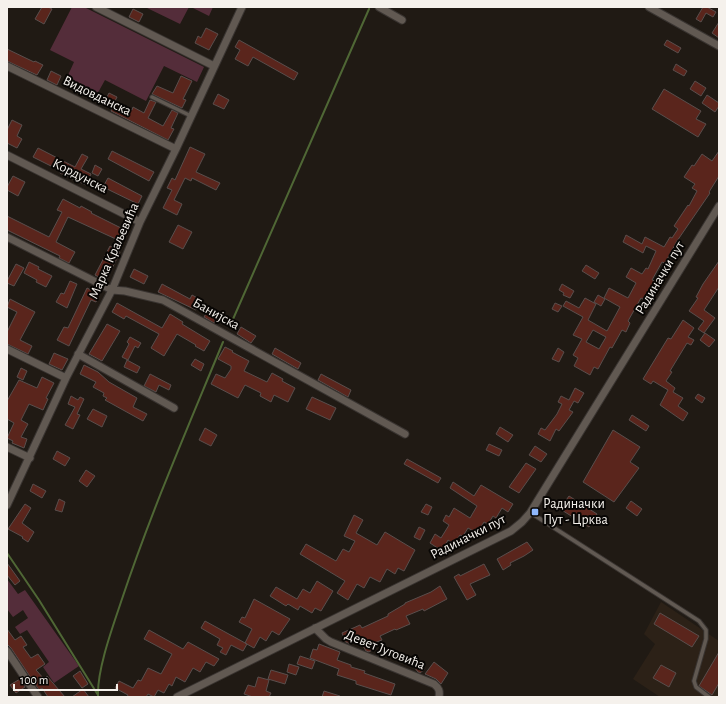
<svg xmlns="http://www.w3.org/2000/svg" width="726" height="704" font-family="'Alegreya Sans',sans-serif">
  <style>
    .built { fill: #2c2117 }
    .green { fill: #542d3a }
    .lines { fill: none; stroke-linecap: round; stroke-linejoin: round }
    .stream { stroke: #4f6735; stroke-width: 2 }
    .building { fill: #5a251c; stroke: #594e4c; fill-rule: evenodd }
    .lane-casing { stroke: #393431; stroke-width: 5.5 }
    .street-casing { stroke: #393431; stroke-width: 9 }
    .lane { stroke: #615952; stroke-width: 3.5 }
    .street { stroke: #615952; stroke-width: 7 }
    .poi-dot { fill: #8fb8fd; stroke: #080604; stroke-width: 1.5 }
    .labels { text-anchor: middle; dominant-baseline: central; stroke-width: 4; stroke-linejoin: round; paint-order: stroke }
    .street-label { font-size: 14px; fill: #f5f1ec; stroke: #080604 }
    .poi-label { font-size: 14px; fill: #f5f1ec; stroke: #080604; text-anchor: start }
  </style>
  <rect width="100%" height="100%" fill="#201a14"/>
  <path class="built" d="M661 602 719 641V697H660L633 679 655 644 644 634Z"/>
  <path class="green" d="M72 7H84L204 67 197 82 164 66 146 101 105 80 95 98 65 82 74 62 50 50Z
    M145 7H189L180 24Z
    M191 7H213L209 16Z
    M7 579 18 594 25 590 79 666 54 683 43 667 49 662 27 630 20 634 15 627 28 618 23 610 13 617 7 609Z"/>
  <g class="lines">
    <path class="stream" d="M230 326 369 9
      M7 553 39 600 98 695
      M98 696C97 669 113 626 122 599 151 512 188 427 223 342"/>
  </g>
  <path class="building" d="M42 7H48L52 9 44 24 35 19Z
    M703 7H707L716 12 713 17 706 13 701 22 696 19Z
    M133 9 143 14 139 22 129 17Z
    M719 22V38L712 33Z
    M206 28 218 34 209 50 195 43 198 36 201 38Z
    M239 40 298 73 294 80 253 57 248 66 235 59 240 50 235 47Z
    M667 40 681 48 678 53 664 45Z
    M7 49 34 62 35 61 43 65 37 75 7 61Z
    M676 64 687 71 684 76 673 70Z
    M51 71 61 76 57 85 47 80Z
    M181 76 192 81 183 99 186 100 182 108 152 94 157 86 173 93Z
    M695 81 706 88 701 96 690 89Z
    M664 89 701 111 696 119 706 124 698 137 652 109Z
    M109 93 117 97 113 105 105 101Z
    M218 94 229 100 224 109 213 104Z
    M707 95 719 103V106L715 112 702 103Z
    M150 100 156 102 148 118 163 126 172 110 178 113 171 128 174 129 168 140 111 111 115 102 132 110 133 107 144 113Z
    M12 120 22 125 17 136 22 139 17 148 7 143V130Z
    M190 147 205 154 196 172 220 183 216 190 192 178 191 181 185 178 174 200 182 204 177 215 163 208 172 190 167 188 172 178 175 180Z
    M38 148 75 167 82 154 88 157 81 169 91 174 86 185 60 173 61 171 33 157Z
    M112 151 154 172 149 181 108 159Z
    M719 151V176L709 192 710 193 677 241 665 263 662 262 652 280 655 281 643 299 641 298 628 321 630 323 626 332 622 330 612 348 610 347 598 369 594 367 590 375 574 366 578 358 573 355 582 339 573 335 583 317 563 306 566 301 579 308 585 298 596 304 588 320 607 331 620 307 604 298 609 288 628 298 636 283 626 277 631 268 642 274 646 268 648 269 656 251 646 246 643 253 623 242 626 235 642 244 645 237 664 247 670 237 672 238 678 229 674 226 688 205 689 206 697 191 692 188 695 184 684 177 692 165 694 166 702 154 712 161ZM593 330 606 337 599 349 586 342Z
    M95 165 102 169 98 176 92 173Z
    M13 176 25 182 18 196 7 190V187Z
    M108 178 142 196 138 204 103 187Z
    M63 199 80 208 81 206 92 212 91 213 123 229 118 240 68 217 56 242 75 252 69 263 59 258 60 256 7 230V216L49 237 62 212 57 210Z
    M178 225 192 232 183 249 169 242Z
    M110 246 120 252 106 281 95 275Z
    M719 261V287L704 310 715 318 704 333 698 329 704 321 689 311 698 298 696 297 703 284Z
    M29 262 39 267 38 269 52 276 46 287 36 282 37 280 24 273Z
    M16 264 24 268 14 286 7 283V281Z
    M586 265 599 273 595 279 582 271Z
    M134 269 148 276 144 284 130 277Z
    M70 281 77 284 67 308 56 302 61 293 64 294Z
    M162 284 190 299 192 295 201 300 196 310 158 292Z
    M562 284 574 291 570 298 563 295 564 293 559 290Z
    M87 288 99 294 96 302 91 300 69 346 57 340 64 327 68 328Z
    M598 295 605 299 601 306 594 302Z
    M10 299 35 312 20 340 32 346 28 354 7 344V332L17 312 7 307Z
    M117 303 162 328 170 314 183 322 182 324 210 341 204 351 195 346 196 345 177 334 164 356 151 348 159 334 126 316 124 319 112 312Z
    M555 303 562 306 558 312 552 309Z
    M207 312 217 317 214 323 204 317Z
    M683 320 694 328 688 337 694 340 691 345 687 343 670 371 672 372 666 381 675 388 673 392 683 398 678 406 688 413 683 421 660 405 668 390 653 381 651 384 643 379 668 338 671 339Z
    M107 324 120 331 102 361 89 354Z
    M241 327 256 336 251 343 237 334Z
    M705 333 715 340 709 347 700 340Z
    M130 337 141 343 138 348 135 346 128 360 122 357 129 344 127 342Z
    M225 347 233 351 232 352 249 361 244 371 267 382 272 373 283 379 282 381 295 388 288 402 274 395 271 402 260 396 261 393 245 385 238 398 211 384 216 374 225 378 231 369V366L218 359Z
    M275 348 301 363 298 369 272 354Z
    M558 348 564 352 559 362 552 359Z
    M54 353 68 359 62 370 49 364Z
    M195 359 204 364 201 371 191 365Z
    M127 360 140 367 137 373 124 367Z
    M84 365 98 372 109 382 137 398 133 407 147 414 143 421 105 400 107 398 103 396 104 393 93 387 96 382 80 374Z
    M21 368 27 371 23 380 17 377Z
    M150 374 171 385 169 390 159 385 156 392 144 386Z
    M321 374 351 390 348 397 318 380Z
    M42 377 54 383 46 398 48 399 43 410 29 404 21 420 28 424 21 437 27 439 24 448 12 443 13 441 7 438 14 423 7 419V401L19 380 37 388Z
    M575 388 584 393 578 403 574 401 569 410 573 412 559 431 556 429 550 441 538 434 541 428 545 430 557 414 562 404 558 402 561 396 569 400Z
    M698 394 705 398 702 403 695 398Z
    M71 396 78 400 80 397 84 399 77 414 80 415 73 429 65 425 75 407 68 404Z
    M312 397 336 408 330 420 306 409Z
    M93 409 107 416 102 427 87 419Z
    M632 415 649 426 646 431 629 420Z
    M500 427 513 435 508 442 496 434Z
    M205 428 217 435 211 446 199 440Z
    M613 430 640 447 630 462 639 468 614 502 583 482Z
    M489 444 502 450 499 456 486 450Z
    M535 446 547 454 541 462 529 455Z
    M57 451 70 458 65 466 53 459Z
    M407 459 441 478 438 483 404 464Z
    M526 463 536 469 519 493 509 487Z
    M86 470 95 476 87 487 79 481Z
    M453 482 474 496 481 485 513 504 508 512 502 508 496 518 493 516 488 524 484 522 477 533 468 528 463 536 460 535 454 544 448 540 442 551 430 543 435 534 441 538 449 525 443 521 446 515 449 517 454 508 470 518 477 506 450 488Z
    M33 484 46 491 42 498 30 491Z
    M569 496 597 514 589 527 560 509Z
    M59 499 65 502 62 512 55 510Z
    M631 501 642 509 637 516 626 508Z
    M25 504 31 508 22 523 34 532 28 542 22 538 23 537 8 529Z
    M426 504 432 507 428 515 421 512Z
    M354 515 363 520 356 533 377 545 385 532 415 550 404 571 398 568 395 574 387 569 380 582 370 577 364 588 357 584 348 600 337 593 345 581 300 554 306 544 336 561 343 549 349 552 355 541 344 536Z
    M419 527 425 530 420 540 414 537Z
    M527 542 533 550 524 556 510 563 511 565 503 570 497 559Z
    M7 563 20 581 15 585 7 575Z
    M484 564 490 575 470 584 476 595 467 600 454 577 459 574 460 576Z
    M317 581 333 591 321 611 315 608 312 613 300 606 298 610 288 604 286 606 270 596 276 587 297 599 303 589 310 593Z
    M440 586 447 599 424 611 423 609 406 616 410 624 396 630 395 629 380 636 382 640 369 645 372 650 369 652 366 651 359 639 350 644 344 641 345 640 342 633 360 625 362 628 388 616V614L405 604V603L431 592Z
    M254 599 290 619 279 635 272 631 266 641 260 637 254 648 245 643 252 629 239 622 242 617 245 618Z
    M660 613 699 636 692 647 654 624Z
    M205 621 247 644 243 651 231 645 226 655 220 652 223 648 217 645 220 639 201 628Z
    M7 629 15 640 21 636 27 645 23 647 31 658 38 654 45 664 36 670 44 679 47 676 65 697H48L42 688 39 690 11 648 7 644Z
    M149 630 183 649 188 642 219 659 214 666 206 662 200 672 193 668 185 682 176 677 172 686 169 684 164 693 158 690 154 697 148 694 146 697H127L128 695 115 688 119 681 133 688 138 680 141 681 148 668 161 674 172 654 144 639Z
    M319 644 340 652 337 660 351 665V667L365 671 364 673 395 684 391 695 356 684V681L337 675 339 669 310 658 313 649 317 650Z
    M719 652V683L712 695 699 686Z
    M300 656 315 661 312 669 297 664Z
    M416 658 425 669 420 673 418 672 410 662Z
    M434 662 448 673 441 684 436 679 425 674Z
    M289 664 299 667 296 675 287 672Z
    M661 665 676 673 669 687 653 678Z
    M271 670 288 675 285 684 268 679Z
    M80 671 88 684 82 688 73 676Z
    M258 677 269 680 266 691 271 693 269 697H253L244 694 248 685 255 687Z
    M20 679 25 687 16 693 10 685Z
    M83 689 89 697H72Z
    M324 691 340 696 339 697H322Z"/>
  <g class="lines">
    <g class="lane-casing">
      <path id="lane" d="M152 97 191 116
        M531 513 699 621 706 630V639L694 681 696 687 709 697"/>
    </g>
    <g class="street-casing">
      <path id="street" d="M96 7 214 66
        M379 7 402 20
        M649 7 719 46
        M7 66 176 149
        M7 155 140 222
        M7 237 112 290 125 291 163 300 405 434
        M7 349 66 378
        M78 354 174 408
        M7 447 30 458
        M7 505 66 378 112 290 140 222 176 149 242 7
        M315 628 326 639 331 642 434 684C439 688 440 691 439 697
        M7 651 38 697
        M177 697 511 531 522 522 530 513 719 206"/>
    </g>
    <use href="#lane" class="lane"/>
    <use href="#street" class="street"/>
  </g>
  <rect class="poi-dot" x="531" y="508" width="8" height="8" rx="2"/>
  <g class="labels">
    <g class="street-label">
      <text transform="translate(97 96) rotate(26)">Видовданска</text>
      <text transform="translate(80 176) rotate(27)">Кордунска</text>
      <text transform="translate(114 251) rotate(-66)">Марка Краљевића</text>
      <text transform="translate(660 278) rotate(-59)">Радиначки пут</text>
      <text transform="translate(216 314) rotate(29)">Банијска</text>
      <text transform="translate(468 537) rotate(-27)">Радиначки пут</text>
      <text transform="translate(385 650) rotate(22)">Девет Југовића</text>
    </g>
    <g class="poi-label">
      <text x="543" y="504">Радиначки<tspan x="543" dy="16">Пут - Црква</tspan></text>
    </g>
  </g>
  <rect width="726" height="704" fill="none" stroke="#f5f1ec" stroke-width="16"/>
  <path d="M14 684v6h103v-6" fill="none" stroke="#f5f1ec" stroke-width="2"/>
  <text x="20" y="684" font-size="12" fill="#f5f1ec" stroke="#080604" stroke-width="3" paint-order="stroke">100 m</text>
</svg>
